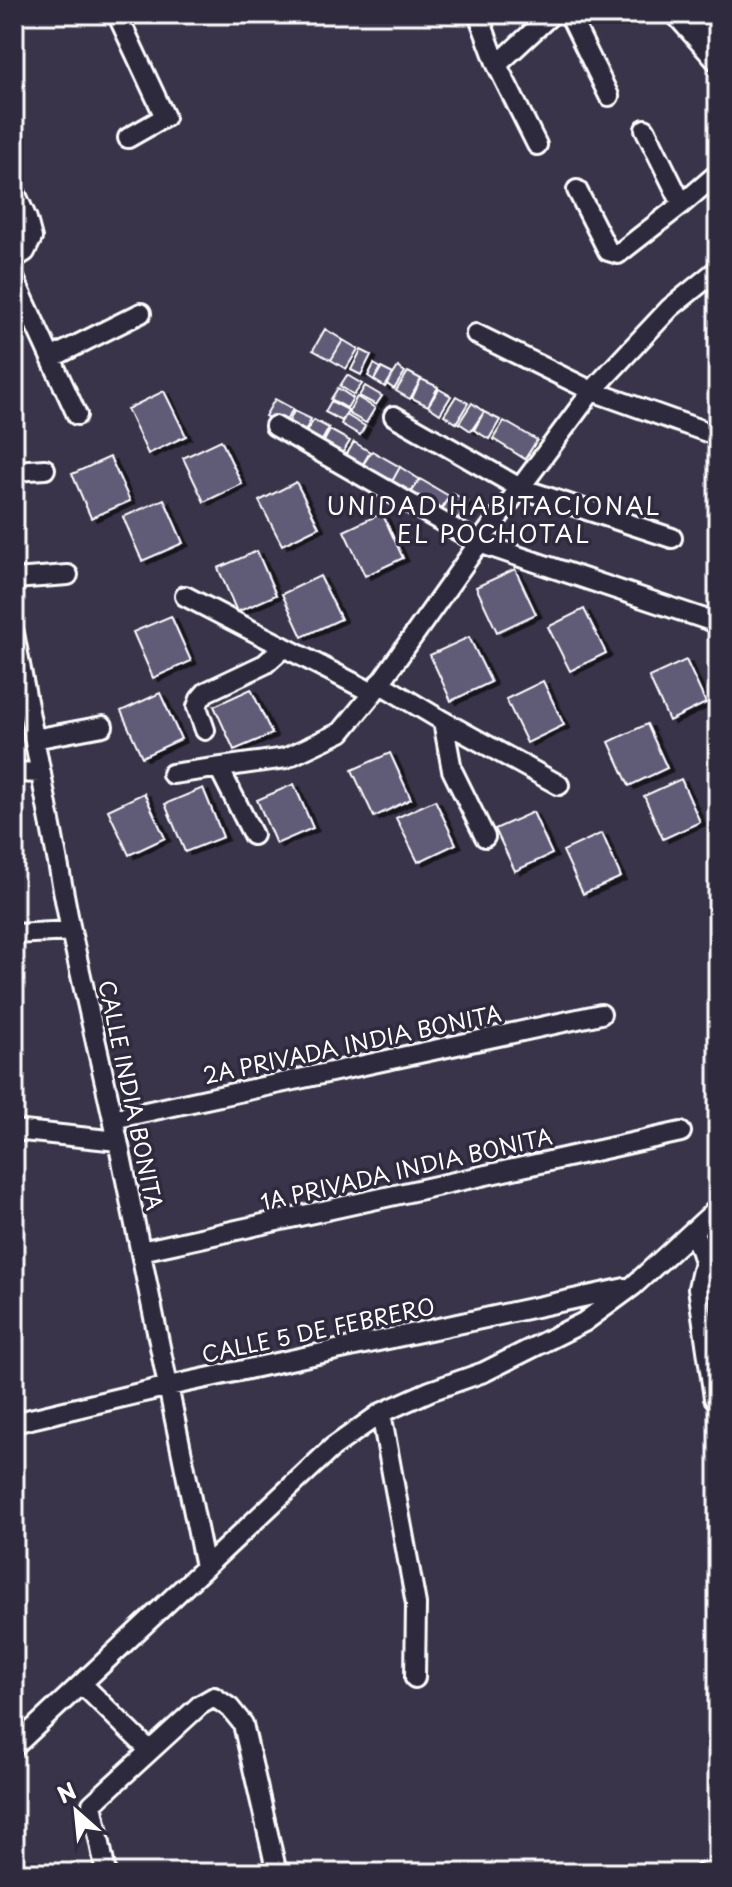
<svg xmlns="http://www.w3.org/2000/svg" width="732" height="1887" font-family="'Playpen Sans',sans-serif">
  <style>
    .building { fill: #615b78; stroke: #fff; stroke-width: 2; filter: url(#shadow) }
    .lines { fill: none; stroke-linecap: round; stroke-linejoin: round }
    .street-casing { stroke: #fff; stroke-width: 24 }
    .secondary-casing { stroke: #fff; stroke-width: 32 }
    .street { stroke: #2f2a3d; stroke-width: 18 }
    .secondary { stroke: #2f2a3d; stroke-width: 26 }
    .labels { text-anchor: middle; dominant-baseline: central; stroke-width: 7; stroke-linejoin: round; paint-order: stroke }
    .street-label { font-size: 22px; fill: #fff; stroke: #2f2a3d }
    .neighbourhood-label { font-size: 24px; letter-spacing: 2px; fill: #fff; stroke: #2f2a3d }
  </style>
  <defs>
    <filter id="shadow"><feDropShadow dx="5.5" dy="3" stdDeviation="0" flood-color="#0009"/></filter>
  </defs>
  <rect width="100%" height="100%" fill="#393449"/>
  <filter id="ink" filterUnits="userSpaceOnUse"><feTurbulence type="fractalNoise" baseFrequency=".0125" numOctaves="2"/><feDisplacementMap in="SourceGraphic" scale="16" xChannelSelector="R" yChannelSelector="G"/><feConvolveMatrix kernelMatrix="1 2 1 2 8 2 1 2 1" color-interpolation-filters="sRGB"/></filter>
  <g filter="url(#ink)">
    <path class="building" d="M325 329 343 340 331 360 313 350Z
      M343 340 358 349 346 369 331 360Z
      M361 350 371 355 361 375 351 370Z
      M374 364 381 368 374 380 368 376Z
      M398 367 405 372 394 389 387 384Z
      M381 368 393 374 385 387 374 380Z
      M408 372 421 379 410 399 396 391Z
      M347 375 362 384 354 395 340 386Z
      M421 379 438 387 428 406 412 398Z
      M365 386 382 396 376 405 359 396Z
      M338 388 353 398 347 408 331 399Z
      M439 389 451 396 440 414 428 406Z
      M164 391 186 436 148 454 127 409Z
      M456 396 468 403 456 423 444 415Z
      M357 397 375 408 366 423 348 413Z
      M275 399 293 409 283 426 265 416Z
      M331 401 348 410 342 421 325 412Z
      M472 403 484 412 471 431 459 423Z
      M294 411 311 419 303 436 286 427Z
      M484 412 500 420 489 439 474 430Z
      M346 415 365 426 360 435 341 424Z
      M314 420 329 428 319 446 303 436Z
      M504 421 537 440 525 459 493 439Z
      M330 430 350 441 340 457 321 447Z
      M221 440 242 484 204 502 183 458Z
      M354 442 370 452 360 469 344 459Z
      M372 451 400 467 389 487 360 469Z
      M110 457 130 501 91 518 72 474Z
      M400 467 419 479 408 498 389 487Z
      M420 479 449 496 438 515 408 498Z
      M296 482 319 527 282 545 259 501Z
      M452 493 468 502 455 524 439 515Z
      M164 499 183 543 142 561 123 517Z
      M382 513 403 558 365 576 344 531Z
      M257 551 276 595 237 612 218 568Z
      M515 569 536 614 497 632 476 587Z
      M320 576 341 619 302 637 282 594Z
      M584 609 606 653 570 671 548 627Z
      M171 616 191 661 153 678 133 632Z
      M469 637 491 682 451 701 430 655Z
      M686 660 706 703 669 721 649 677Z
      M543 681 564 725 527 743 506 699Z
      M251 689 272 734 234 750 214 706Z
      M718 690V708L711 693Z
      M160 693 181 739 142 757 121 711Z
      M647 724 667 768 629 786 609 742Z
      M390 753 411 799 374 817 352 770Z
      M681 779 700 822 663 839 644 796Z
      M294 784 313 828 276 844 257 800Z
      M203 788 223 837 185 852 165 804Z
      M144 793 165 838 129 855 108 810Z
      M435 800 456 844 418 862 396 818Z
      M533 812 552 854 515 871 495 829Z
      M602 833 621 877 583 894 563 851Z"/>
    <g class="lines">
      <g class="street-casing">
        <path id="street" d="M117 14 165 117 128 138
          M478 14 497 65 537 145
          M569 14 609 96
          M497 65 552 14
          M645 129 682 204
          M14 190 27 219 32 238 25 252 14 259
          M577 190 608 251 618 254 682 204 718 173
          M14 278 77 415
          M476 334 592 391 718 436
          M51 358 141 313
          M394 416 520 488 672 538
          M275 426 479 543 711 621
          M14 471 45 469
          M14 579 68 575
          M185 596 373 693
          M14 633 71 931 118 1141 205 1567
          M379 683 443 721 559 785
          M443 721 452 770 485 837
          M205 730 197 707 200 699 206 692 265 664 284 647
          M34 739 103 726
          M219 768 253 835
          M14 772 41 773
          M172 774 286 758 341 732 373 693 479 543 592 391 670 308 718 269
          M14 934 71 931
          M113 1119 601 1014
          M14 1130 118 1141
          M694 1232 704 1261 698 1288 714 1398
          M141 1251 681 1132
          M381 1413 416 1604 415 1678
          M14 1423 169 1386 625 1288
          M82 1684 149 1750
          M14 1747 333 1447 381 1413 430 1391 484 1372 584 1322 633 1286 718 1208
          M106 1873 92 1804 200 1705 214 1697 230 1708 243 1724 277 1873
          M704 1873 718 1870"/>
      </g>
      <g class="secondary-casing">
        <path id="secondary" d="M680 14 718 57"/>
      </g>
      <use href="#street" class="street"/>
      <use href="#secondary" class="secondary"/>
    </g>
  </g>
  <g class="labels">
    <g class="street-label">
      <text transform="translate(352 1043) rotate(-12)">2A PRIVADA INDIA BONITA</text>
      <text transform="translate(132 1095) rotate(78)">CALLE INDIA BONITA</text>
      <text transform="translate(406 1168) rotate(-13)">1A PRIVADA INDIA BONITA</text>
      <text transform="translate(318 1329) rotate(-12)">CALLE 5 DE FEBRERO</text>
    </g>
    <g class="neighbourhood-label">
      <text x="494" y="505">UNIDAD HABITACIONAL<tspan x="494" dy="28">EL POCHOTAL</tspan></text>
    </g>
  </g>
  <rect width="732" height="1887" fill="none" stroke="#2f2a3d" stroke-width="48"/>
  <rect x="24" y="24" width="684" height="1839" fill="none" stroke="#fff" stroke-width="3" filter="url(#ink)"/>
  <g transform="translate(76 1811) rotate(333)" stroke="#2f2a3d" stroke-width="6" paint-order="stroke">
  <path d="M0-6L14 30L0 20L-14 30Z" fill="#ffffff"/>
  <text y="-12" font-size="22" font-weight="bold" text-anchor="middle" fill="#ffffff">N</text>
  </g>
</svg>
